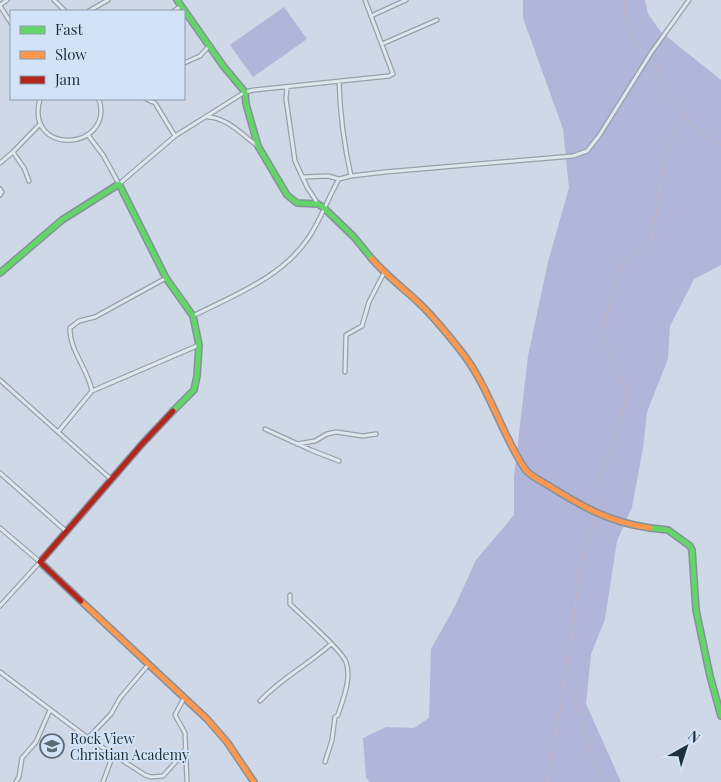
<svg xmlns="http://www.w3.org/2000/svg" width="721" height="782" font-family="'Playfair Display',serif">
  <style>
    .green { fill: #b0b5d9 }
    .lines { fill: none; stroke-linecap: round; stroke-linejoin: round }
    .stream { stroke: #c6b5c2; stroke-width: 1 }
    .street-casing { stroke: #96a1ab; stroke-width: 5.5 }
    .fast-casing { stroke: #86919b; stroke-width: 8 }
    .slow-casing { stroke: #86919b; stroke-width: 8 }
    .jam-casing { stroke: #86919b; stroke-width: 8 }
    .street { stroke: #dfe6ee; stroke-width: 3 }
    .fast { stroke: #63d668; stroke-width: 5 }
    .slow { stroke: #ff974d; stroke-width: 5 }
    .jam { stroke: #b3261e; stroke-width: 5 }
    .labels { text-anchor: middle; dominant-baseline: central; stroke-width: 4; stroke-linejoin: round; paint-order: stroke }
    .poi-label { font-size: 14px; fill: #1e303a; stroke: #d3e3f7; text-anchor: start }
  </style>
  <rect width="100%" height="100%" fill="#ced8e6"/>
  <path class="green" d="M523 0H645L648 14 661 32 721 80V265L694 279 670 326 668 359 647 412 643 448 632 507 617 541 605 619 591 654 586 704 621 782H370L366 778 363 738 386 727 414 728 429 718 431 649 454 608 476 560 514 515V477L528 356 548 262 569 188 563 129 523 18Z
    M284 7 307 39 253 77 230 45Z"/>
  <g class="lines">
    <path class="stream" d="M624 0C625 25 628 38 648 55
      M651 57C662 67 658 76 664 88 678 115 696 129 721 145
      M597 511 598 477 611 452 627 393 601 333 621 263 651 245 666 152 682 116
      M565 687 579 707 590 754 604 782
      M548 782 572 639 579 570 597 515"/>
    <g class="street-casing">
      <path id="street" d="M54 0 65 11
        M0 5 7 0
        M0 6 11 23
        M89 11 108 0
        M174 11 181 6
        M371 16 406 0
        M382 44 437 20
        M184 63 200 56 210 45
        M339 81C340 113 344 145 351 176
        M287 87 286 99 295 161 307 187 318 204
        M40 99C24 157 115 151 99 99
        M146 99 155 103 175 136
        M208 117C228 118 242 135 258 146
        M88 135 103 155 119 184 175 136 245 92 254 90 389 76 393 74 365 0
        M13 152 40 124
        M0 163 13 152 24 168 29 181
        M303 177 328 176 339 179
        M0 189 2 192 0 195
        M193 316C234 295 283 277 309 237 321 219 328 198 339 179L351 176 385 172 573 156 587 151 599 136 651 53 689 0
        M345 372 346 335 362 326 369 302 384 273
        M0 380 58 432 92 391C88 369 69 350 70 328L79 321 95 317 166 278
        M92 391 199 345
        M265 429 311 450 339 461
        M58 432 112 480
        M297 444 315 441 327 434 336 432 363 436 376 434
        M0 473 67 532
        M0 528 40 562 0 606
        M290 595V604C301 615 342 650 346 662 352 678 343 699 338 715L335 717 332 740 325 762
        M0 672 88 738 145 775 151 777 163 776 183 754 185 749
        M184 698 175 715 185 733 187 782
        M260 701C281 678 308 665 331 644
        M88 738 111 714 120 698 148 665
        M16 782 19 777 22 758 36 742 50 710
        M103 782 113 755"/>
    </g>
    <g class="fast-casing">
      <path id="fast" d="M177 0 224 67 245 92 246 104 258 146 287 195 297 203 318 204 324 208 354 237 372 259
        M0 273 62 220 119 184 166 278 193 316 199 345 197 376 194 390 173 411
        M650 528 668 530 690 546 692 550 696 610 710 676 721 716"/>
    </g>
    <g class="slow-casing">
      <path id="slow" d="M372 259C387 276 403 288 419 303 436 319 450 337 464 355 490 390 501 433 525 469 529 475 539 480 546 484 581 506 608 522 650 528
        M81 601 207 719 227 742 254 782"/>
    </g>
    <g class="jam-casing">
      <path id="jam" d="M81 601 40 562 142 444 173 411"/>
    </g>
    <use href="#street" class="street"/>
    <use href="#fast" class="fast"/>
    <use href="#slow" class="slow"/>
    <use href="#jam" class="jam"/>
  </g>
  <defs>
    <g id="school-ring" transform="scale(1.25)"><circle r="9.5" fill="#d3e3f7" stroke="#5c6b76" stroke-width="1.5"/><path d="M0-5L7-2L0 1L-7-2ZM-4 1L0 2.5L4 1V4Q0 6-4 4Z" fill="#5c6b76"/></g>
  </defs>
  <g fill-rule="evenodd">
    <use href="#school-ring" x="52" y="746"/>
  </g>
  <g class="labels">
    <g class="poi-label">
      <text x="70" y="738">Rock View<tspan x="70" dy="16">Christian Academy</tspan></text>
    </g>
  </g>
  <rect x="10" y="10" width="175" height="90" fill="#d3e3f7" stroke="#8b9bab"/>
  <rect x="20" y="26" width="25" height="8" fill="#63d668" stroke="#8b9bab"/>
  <text x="55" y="35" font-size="15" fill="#1e303a">Fast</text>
  <rect x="20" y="51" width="25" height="8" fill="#ff974d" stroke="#8b9bab"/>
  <text x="55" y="60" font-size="15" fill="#1e303a">Slow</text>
  <rect x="20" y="76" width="25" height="8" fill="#b3261e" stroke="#8b9bab"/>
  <text x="55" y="85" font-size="15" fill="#1e303a">Jam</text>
  <g transform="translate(686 747) rotate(39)" stroke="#d3e3f7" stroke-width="4" paint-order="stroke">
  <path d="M0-4L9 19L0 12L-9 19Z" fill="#1e303a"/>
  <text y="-8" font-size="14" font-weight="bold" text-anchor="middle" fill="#1e303a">N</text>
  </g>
</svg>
